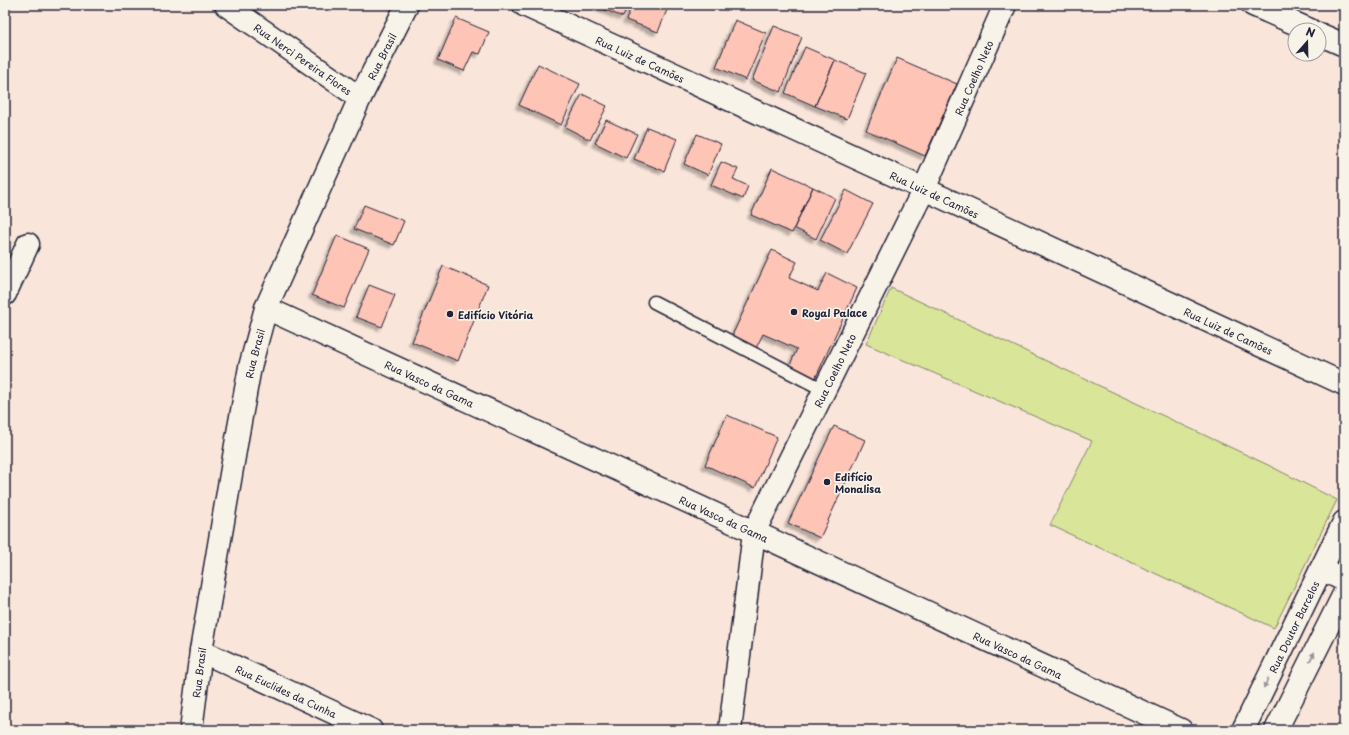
<svg xmlns="http://www.w3.org/2000/svg" width="1349" height="735" font-family="'Playpen Sans',sans-serif">
  <style>
    .green { fill: #d9e598; stroke: #7e846a }
    .building { fill: #fec4b5; stroke: #22223b; filter: url(#shadow) }
    .lines { fill: none; stroke-linecap: round; stroke-linejoin: round }
    .lane-casing { stroke: #22223b; stroke-width: 15 }
    .street-casing { stroke: #22223b; stroke-width: 25 }
    .secondary-casing { stroke: #22223b; stroke-width: 25 }
    .lane { stroke: #f7f3e8; stroke-width: 12 }
    .street { stroke: #f7f3e8; stroke-width: 22 }
    .secondary { stroke: #f7f3e8; stroke-width: 22 }
    .oneway { fill: #97959a }
    .poi-dot { fill: #22223b; stroke: #f7f3e8; stroke-width: 1.5 }
    .labels { text-anchor: middle; dominant-baseline: central; stroke-width: 3.5; stroke-linejoin: round; paint-order: stroke }
    .street-label { font-size: 10px; fill: #22223b; stroke: #f7f3e8 }
    .poi-label { font-size: 10px; font-weight: bold; fill: #22223b; stroke: #f7f3e8; text-anchor: start }
  </style>
  <defs>
    <filter id="shadow"><feDropShadow dx="-3.5" dy="3.5" stdDeviation="1" flood-color="#0004"/></filter>
  </defs>
  <rect width="100%" height="100%" fill="#f9e5d9"/>
  <filter id="ink" filterUnits="userSpaceOnUse"><feTurbulence type="fractalNoise" baseFrequency=".025" numOctaves="2"/><feDisplacementMap in="SourceGraphic" scale="8" xChannelSelector="R" yChannelSelector="G"/><feConvolveMatrix kernelMatrix="1 2 1 2 8 2 1 2 1" color-interpolation-filters="sRGB"/></filter>
  <g filter="url(#ink)">
    <path class="green" d="M891 288 1268 465 1337 500 1274 628 1050 525 1092 441 866 344Z"/>
    <path class="building" d="M599 5H628L623 17 598 7Z
      M632 5H669L658 32 626 20Z
      M456 18 489 32 480 54 473 52 464 71 438 60Z
      M735 20 766 33 746 80 716 67Z
      M774 26 802 37 781 92 752 80Z
      M805 47 835 60 815 106 785 93Z
      M897 58 957 84 925 156 866 130Z
      M835 60 866 73 847 119 815 106Z
      M538 64 580 84 561 125 519 105Z
      M582 94 607 106 590 140 565 127Z
      M606 120 637 134 626 158 595 143Z
      M647 127 677 139 664 171 634 159Z
      M697 134 721 144 708 175 684 164Z
      M721 162 738 169 733 179 748 186 743 199 711 185Z
      M772 168 813 187 792 233 751 215Z
      M813 187 835 198 816 239 794 228Z
      M846 190 873 204 847 254 820 240Z
      M364 205 404 221 394 245 354 229Z
      M337 235 369 249 344 308 312 295Z
      M772 250 797 262 789 278 818 291 827 273 857 288 815 379 789 367 797 349 763 334 754 352 730 340Z
      M443 266 488 285 458 361 412 342Z
      M369 285 395 295 382 327 356 317Z
      M727 415 777 437 755 488 705 465Z
      M834 426 865 440 820 538 788 523Z"/>
    <g class="lines">
      <g class="lane-casing">
        <path id="lane" d="M654 302 824 390"/>
      </g>
      <g class="street-casing">
        <g id="street">
          <path id="s1" d="M226 5 360 98"/>
          <path id="s2" d="M524 5 924 189 1344 384"/>
          <path d="M5 294 28 244"/>
          <path id="s3" d="M266 308 754 532 1181 730"/>
          <path d="M1321 569 1344 580"/>
          <path id="s4" d="M201 651 371 730"/>
          <path id="s5" d="M730 730 754 532 924 189 1005 5"/>
        </g>
      </g>
      <g class="secondary-casing">
        <g id="secondary">
          <path d="M1253 5 1310 30"/>
          <path d="M1319 34 1344 45"/>
          <path id="s6" d="M191 730 201 651 238 433 250 367 266 308 360 98 407 5"/>
          <path id="s7" d="M1243 730 1344 522"/>
          <path d="M1276 730 1344 594"/>
        </g>
      </g>
      <use href="#lane" class="lane"/>
      <use href="#street" class="street"/>
      <use href="#secondary" class="secondary"/>
    </g>
    <defs><path id="oneway-solid" d="M-6-.8H1V-3.2L6.5 0L1 3.2V.8H-6Z"/></defs>
    <g class="oneway">
      <use href="#oneway-solid" transform="translate(1312 657) rotate(-64)"/>
      <use href="#oneway-solid" transform="translate(1266 683) rotate(116)"/>
    </g>
  </g>
  <g class="poi-dot">
    <circle cx="794" cy="312" r="4"/>
    <circle cx="450" cy="314" r="4"/>
    <circle cx="827" cy="482" r="4"/>
  </g>
  <g class="labels">
    <g class="street-label">
      <text stroke="none"><textPath href="#s6" startOffset="706">Rua Brasil</textPath></text>
      <text stroke="none"><textPath href="#s2" startOffset="128">Rua Luiz de Camões</textPath></text>
      <text stroke="none"><textPath href="#s1" startOffset="94">Rua Nerci Pereira Flores</textPath></text>
      <text stroke="none"><textPath href="#s5" startOffset="704">Rua Coelho Neto</textPath></text>
      <text stroke="none"><textPath href="#s2" startOffset="452">Rua Luiz de Camões</textPath></text>
      <text stroke="none"><textPath href="#s2" startOffset="776">Rua Luiz de Camões</textPath></text>
      <text stroke="none"><textPath href="#s6" startOffset="382">Rua Brasil</textPath></text>
      <text stroke="none"><textPath href="#s5" startOffset="380">Rua Coelho Neto</textPath></text>
      <text stroke="none"><textPath href="#s3" startOffset="180">Rua Vasco da Gama</textPath></text>
      <text stroke="none"><textPath href="#s3" startOffset="504">Rua Vasco da Gama</textPath></text>
      <text stroke="none"><textPath href="#s7" startOffset="115">Rua Doutor Barcelos</textPath></text>
      <text stroke="none"><textPath href="#s3" startOffset="828">Rua Vasco da Gama</textPath></text>
      <text stroke="none"><textPath href="#s6" startOffset="58">Rua Brasil</textPath></text>
      <text stroke="none"><textPath href="#s4" startOffset="94">Rua Euclides da Cunha</textPath></text>
    </g>
    <g class="poi-label">
      <text x="802" y="312">Royal Palace</text>
      <text x="458" y="314">Edifício Vitória</text>
      <text x="835" y="476">Edifício<tspan x="835" dy="12">Monalisa</tspan></text>
    </g>
  </g>
  <rect width="1349" height="735" fill="none" stroke="#f7f3e8" stroke-width="20"/>
  <rect x="10" y="10" width="1329" height="715" fill="none" stroke="#22223b" stroke-width="1.5" filter="url(#ink)"/>
  <g transform="translate(1307 42) rotate(20)"><circle r="19" fill="#f7f3e8" stroke="#a29fa3"/>
  <path d="M0-3L7 15L0 10L-7 15Z" fill="#22223b"/>
  <text y="-6" font-size="11" font-weight="bold" text-anchor="middle" fill="#22223b">N</text>
  </g>
</svg>
